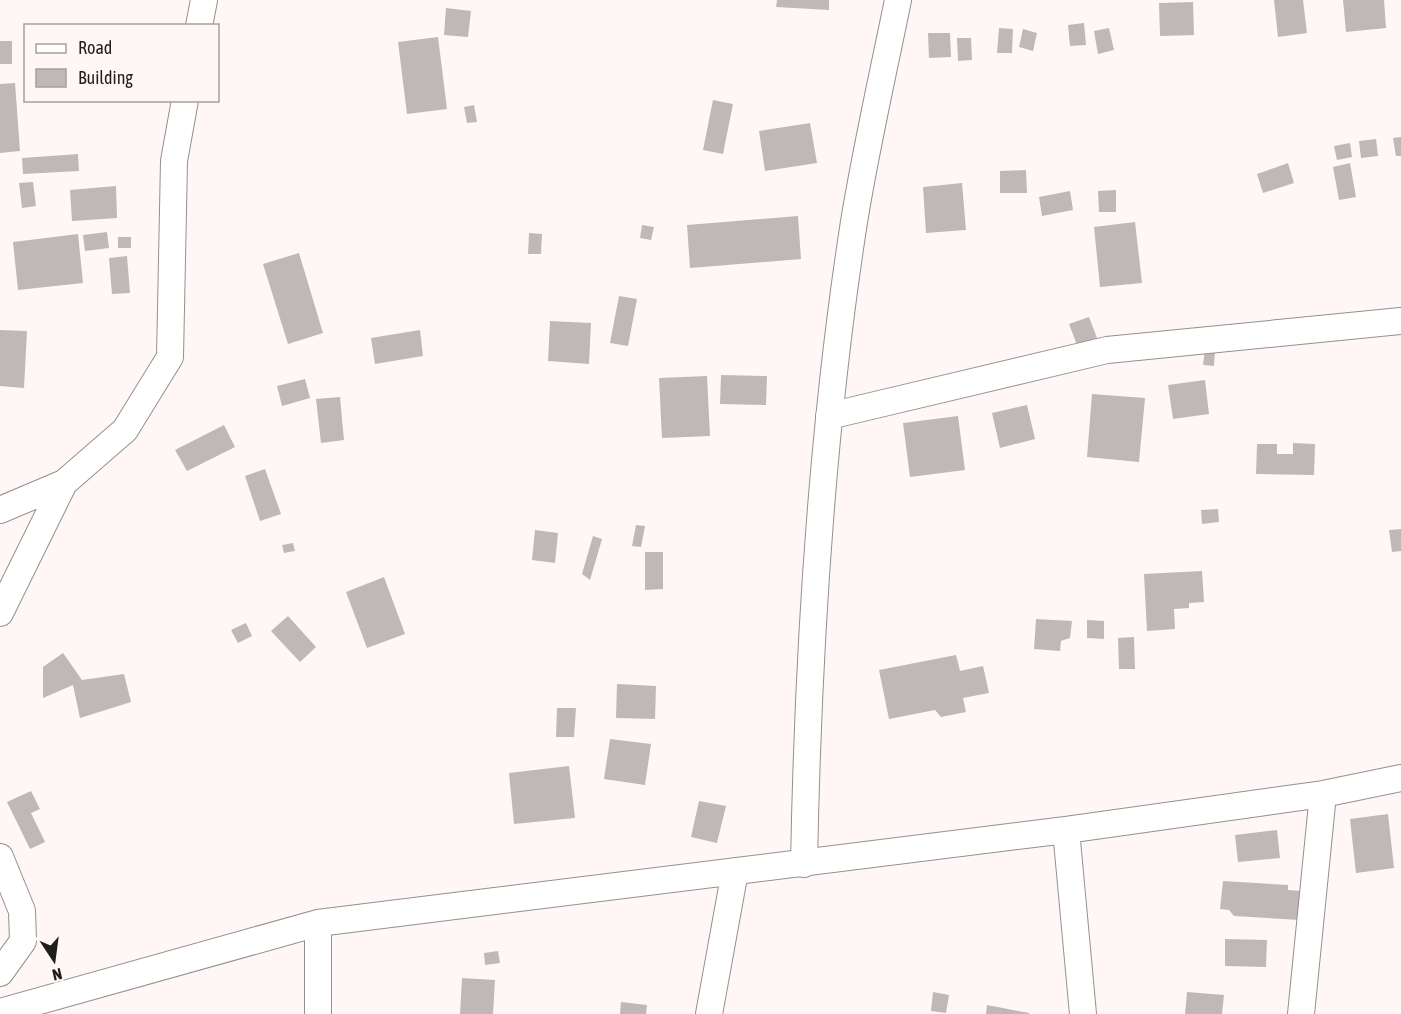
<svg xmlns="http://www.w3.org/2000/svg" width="1401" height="1014" font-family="'Asap Condensed',sans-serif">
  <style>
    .building { fill: #bfb8b6 }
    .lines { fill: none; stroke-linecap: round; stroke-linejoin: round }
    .minor-casing { stroke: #968f8e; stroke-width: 28 }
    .minor { stroke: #fff; stroke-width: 26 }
  </style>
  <rect width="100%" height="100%" fill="#fff7f5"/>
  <path class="building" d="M777 0H829V10L776 7Z
    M1274 0H1303L1307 33 1278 37Z
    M1343 0H1384L1386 28 1346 32Z
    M1193 2 1194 35 1160 36 1159 3Z
    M446 8 471 11 468 37 444 35Z
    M1084 23 1086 45 1070 46 1068 25Z
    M999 28 1013 29 1012 53H997Z
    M1109 28 1114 50 1098 54 1094 31Z
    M1023 29 1037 33 1033 51 1019 47Z
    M928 33H950L951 57 929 58Z
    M438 37 447 109 407 114 398 42Z
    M957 38H971L972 60 958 61Z
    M0 41H12V64H0Z
    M15 83 20 151 0 153V84Z
    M713 100 733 104 723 154 703 150Z
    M474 105 477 122 467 123 464 107Z
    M810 123 817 163 765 171 759 131Z
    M1401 137V156H1396L1393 138Z
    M1376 139 1378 156 1361 158 1359 141Z
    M1350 143 1352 157 1337 160 1334 146Z
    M78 154 79 171 23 174 22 158Z
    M1288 163 1294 183 1263 193 1257 174Z
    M1350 163 1356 197 1339 200 1333 167Z
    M1026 170 1027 193H1000V171Z
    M33 182 36 206 22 208 19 183Z
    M962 183 966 230 926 233 923 187Z
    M116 186 117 218 72 221 70 190Z
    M1116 190V212H1099L1098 191Z
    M1070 191 1073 210 1042 216 1039 197Z
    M798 216 801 259 690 268 687 225Z
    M1135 222 1142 283 1100 287 1094 227Z
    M642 225 654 227 651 240 640 238Z
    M107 232 109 248 85 251 83 235Z
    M529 233 542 234 541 254H528Z
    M78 234 83 283 18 290 13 242Z
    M118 237H131V248H118Z
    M299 253 323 333 288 344 263 264Z
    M127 256 130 293 112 294 109 258Z
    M619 296 637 299 628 346 610 343Z
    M1089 317 1097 338 1077 345 1069 324Z
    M550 321 591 323 589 364 548 361Z
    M0 330 27 331 24 388 0 386Z
    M420 330 423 356 375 364 371 338Z
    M1205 349 1215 350 1214 366 1203 365Z
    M721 375 767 376 766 405 720 404Z
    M707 376 710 436 662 438 659 378Z
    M305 379 310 398 282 406 277 386Z
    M1205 380 1209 414 1173 419 1168 385Z
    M1092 394 1145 398 1139 462 1087 457Z
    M340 397 344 440 321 443 316 399Z
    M1027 405 1035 439 1000 448 992 413Z
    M958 416 965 470 910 477 903 423Z
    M224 425 235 447 187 471 175 450Z
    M1293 443 1315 444 1314 475 1256 474 1257 444H1277V454H1293Z
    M265 469 281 514 260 521 245 476Z
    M1218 509 1219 522 1202 524 1201 510Z
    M636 525 645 526 641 547 632 546Z
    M1401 529V551L1392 552 1389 530Z
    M535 530 558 533 555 563 532 560Z
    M593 536 602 539 590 580 582 574Z
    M293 543 295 551 284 553 282 545Z
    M645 552H663V589L645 590Z
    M1202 571 1204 602 1189 603V608L1174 609 1175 629 1147 631 1144 574Z
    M384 577 405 634 367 648 346 592Z
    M288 616 316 647 300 662 271 631Z
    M1036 619 1072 621 1070 638 1061 641 1060 651 1034 649Z
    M1087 620 1104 621V639L1087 638Z
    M246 623 252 636 238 643 231 630Z
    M1134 637 1135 669H1119L1118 638Z
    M63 653 82 680 124 674 131 702 80 718 73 685 43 698V667Z
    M956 655 960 671 983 666 989 693 963 698 966 712 941 717 935 710 889 719 879 670Z
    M617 684 656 686 655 719 616 718Z
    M557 708H576L574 737H556Z
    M610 739 651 744 645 785 604 779Z
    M569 766 575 818 514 824 509 773Z
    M31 791 40 809 31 813 45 842 30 849 7 802Z
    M699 801 726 806 717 843 691 837Z
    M1388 814 1394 868 1356 873 1350 819Z
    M1277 830 1280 858 1238 862 1235 835Z
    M1223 881 1288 885V890L1301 891 1300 920 1234 916 1229 910 1220 909Z
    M1225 939 1267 940 1266 967 1225 966Z
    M498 951 500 963 485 965 484 953Z
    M462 978 495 980 493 1014H460Z
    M933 992 949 995 946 1013 931 1011Z
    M1187 992 1224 995 1222 1014H1185Z
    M621 1002 647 1005 646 1014H620Z
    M987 1005 1029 1013V1014H986Z"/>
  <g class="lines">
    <g class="minor-casing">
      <path id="minor" d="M199 26 204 0
        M829 416 1107 350 1401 321
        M0 510 64 483 125 430 170 357 174 161 185 100
        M0 613 64 483
        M1066 830 1083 1014
        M0 857 22 911 23 941 0 973
        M804 864C808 650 821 434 854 222 866 148 883 74 898 0
        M0 1012 318 923 1066 830 1323 794 1401 778
        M318 1014V923
        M709 1014 735 871
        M1301 1014 1323 794"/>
    </g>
    <use href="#minor" class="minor"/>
  </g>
  <rect x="24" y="24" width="195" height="78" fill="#fff7f5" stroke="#a6a09f" stroke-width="1.5"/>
  <rect x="36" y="44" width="30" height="9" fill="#ffffff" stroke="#a6a09f" stroke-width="1.5"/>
  <text x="78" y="54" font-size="18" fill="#201e1d">Road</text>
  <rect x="36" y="69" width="30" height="18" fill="#bfb8b6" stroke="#a6a09f" stroke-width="1.5"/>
  <text x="78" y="84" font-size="18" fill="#201e1d">Building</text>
  <g transform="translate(54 960) rotate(167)" stroke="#fff7f5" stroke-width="4.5" paint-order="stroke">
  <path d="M0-4.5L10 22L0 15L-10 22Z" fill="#201e1d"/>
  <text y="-9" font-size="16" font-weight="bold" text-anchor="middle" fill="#201e1d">N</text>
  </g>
</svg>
